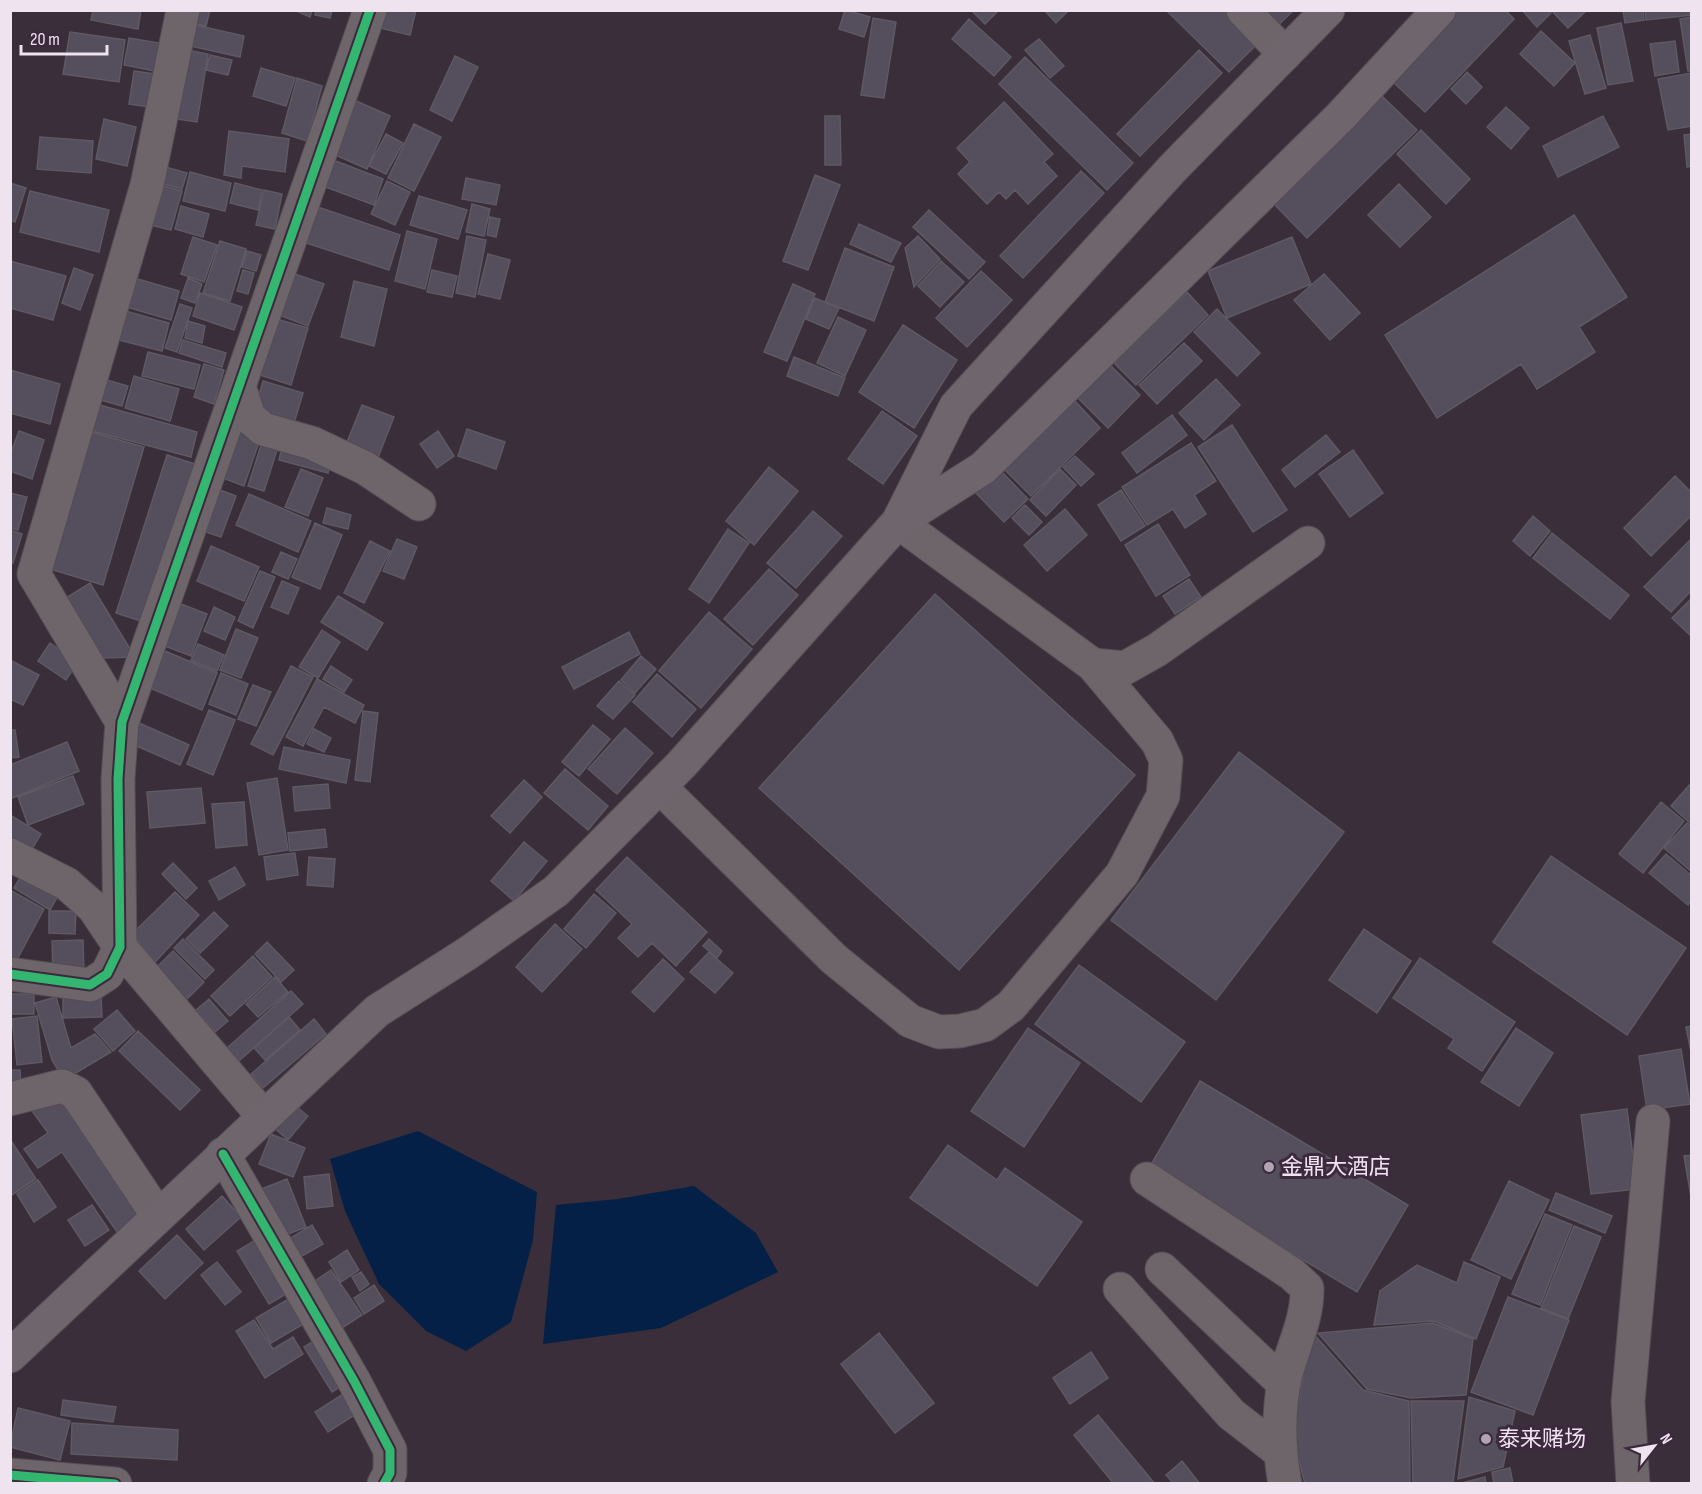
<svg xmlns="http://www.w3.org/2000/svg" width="1702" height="1494" font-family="'Sofia Sans Condensed','Noto Sans SC',sans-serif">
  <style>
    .water { fill: #052046 }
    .building { fill: #544e5d; stroke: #5e5963; stroke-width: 1.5 }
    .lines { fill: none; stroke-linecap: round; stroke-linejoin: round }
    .minor-casing { stroke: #554c55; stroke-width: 35 }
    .major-casing { stroke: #554c55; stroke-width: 35 }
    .minor { stroke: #6d656a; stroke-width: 33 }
    .major { stroke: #6f656c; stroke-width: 33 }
    .cycleway-casing { stroke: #3d293e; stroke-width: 13 }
    .cycleway { stroke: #33b770; stroke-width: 9 }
    .poi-dot { fill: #b0a4b0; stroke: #3d293e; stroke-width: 2 }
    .labels { text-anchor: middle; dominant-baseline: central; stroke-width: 6; stroke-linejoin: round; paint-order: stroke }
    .poi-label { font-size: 22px; fill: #f0e3f0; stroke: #3d293e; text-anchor: start }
  </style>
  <rect width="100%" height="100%" fill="#392e39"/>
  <path class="water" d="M418 1131 537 1192 533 1240 511 1322 466 1351 426 1331 379 1284 345 1211 330 1159Z
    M694 1186 756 1233 778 1272 661 1328 543 1344 556 1205 618 1199Z"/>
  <path class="building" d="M93 10H141L138 29 91 20Z
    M193 10H210L206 26 190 22Z
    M294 10H312L310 17Z
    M316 10H332L330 18 315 15Z
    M384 10H416L410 35 380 28Z
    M845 10 870 17 864 37 839 29Z
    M971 10H999L985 24Z
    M1044 10H1069L1056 23Z
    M1166 10H1231L1261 40 1229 72Z
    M1255 10H1294L1273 30Z
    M1458 10H1505L1514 19 1425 112 1392 81Z
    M1522 10H1549L1551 13 1537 27Z
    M1554 10H1587L1568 28 1553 12Z
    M1623 10H1643L1644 20 1625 23Z
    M1645 10H1692V15L1646 20Z
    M1692 17V71H1688L1680 19Z
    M873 18 896 22 884 98 861 95Z
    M969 19 1011 57 994 76 952 39Z
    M1621 23 1633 81 1608 85 1597 28Z
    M191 24 244 36 240 57 186 45Z
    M1541 31 1575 63 1554 86 1520 54Z
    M70 32 125 40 119 82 63 74Z
    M1590 35 1606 88 1585 94 1569 41Z
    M129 38 165 44 160 72 124 65Z
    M1039 39 1064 66 1050 78 1025 50Z
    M1675 41 1679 72 1655 76 1650 44Z
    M182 49 208 54 197 122 171 118Z
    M1199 50 1222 73 1140 156 1117 134Z
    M210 55 232 60 228 75 206 70Z
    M455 56 478 67 452 121 430 110Z
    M1025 57 1133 163 1107 190 999 84Z
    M261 68 295 78 286 106 253 96Z
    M134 71 162 75 157 108 129 104Z
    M1467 72 1482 87 1466 104 1451 89Z
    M1692 73V126L1668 130 1658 79Z
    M297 78 322 86 307 141 282 133Z
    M1381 95 1417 130 1307 238 1272 202Z
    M354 100 390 116 367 169 331 153Z
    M1004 102 1053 154 1044 162 1057 176 1028 204 1015 190 1006 199 999 192 987 204 958 174 970 162 957 148Z
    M1506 107 1529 128 1511 149 1487 127Z
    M825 116H840L841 165H825Z
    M1603 116 1619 147 1558 177 1543 146Z
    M104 119 136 127 127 166 96 159Z
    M414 124 441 137 414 191 388 178Z
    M1421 130 1470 179 1446 204 1397 154Z
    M229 131 289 139 285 172 242 166 241 178 224 175Z
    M386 134 403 143 386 174 369 166Z
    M1692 134V166L1687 167 1684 135Z
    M40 137 93 141 91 173 37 169Z
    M333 160 383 179 374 205 323 186Z
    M162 166 187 173 182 189 157 182Z
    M1081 171 1104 193 1023 278 1000 256Z
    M190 172 231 183 225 211 183 201Z
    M815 175 840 185 808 270 783 261Z
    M466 178 500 185 496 205 462 199Z
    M387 181 410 192 395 225 371 214Z
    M10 183 26 188 15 222 10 220Z
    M235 183 262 190 258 210 230 203Z
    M157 184 182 191 171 230 146 224Z
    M1399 184 1431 217 1400 247 1368 215Z
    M264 190 282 194 275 229 256 225Z
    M30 191 109 210 99 252 20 232Z
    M419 196 467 210 458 239 410 225Z
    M472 204 490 209 484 236 466 232Z
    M312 205 400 235 389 270 300 241Z
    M181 206 209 214 203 237 175 229Z
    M929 210 985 262 969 279 913 227Z
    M1574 215 1627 297 1579 327 1595 352 1537 389 1521 364 1437 418 1385 335Z
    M490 217 500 219 496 237 487 235Z
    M859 224 901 243 891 262 850 244Z
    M407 231 437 239 425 289 395 281Z
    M467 236 486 240 475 297 456 293Z
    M918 236 940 259 914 287 905 248Z
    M193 237 217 245 204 282 181 274Z
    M1292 237 1311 284 1227 318 1208 271Z
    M220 241 246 249 230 301 203 293Z
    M845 248 894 267 874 321 825 302Z
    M247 251 261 255 256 271 242 267Z
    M488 254 510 260 500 299 478 294Z
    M10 261 66 276 53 320 10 308Z
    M941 261 964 282 940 307 918 286Z
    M74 268 93 275 80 310 62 303Z
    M243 270 254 273 248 294 237 291Z
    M432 270 457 276 452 297 427 292Z
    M981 271 1012 300 967 347 936 318Z
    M289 272 324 284 308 326 274 313Z
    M1324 274 1360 313 1330 340 1294 300Z
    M131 277 179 291 171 320 123 306Z
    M188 278 202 284 195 303 181 298Z
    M354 281 387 289 374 346 341 337Z
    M793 284 815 294 787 361 764 352Z
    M1187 292 1208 315 1136 385 1114 363Z
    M200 293 242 307 234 330 193 316Z
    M815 298 839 308 829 329 806 319Z
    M180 304 192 308 177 352 165 348Z
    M1217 309 1260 353 1237 376 1194 332Z
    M122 310 169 323 162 351 115 339Z
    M838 317 866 330 845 376 817 363Z
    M273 318 308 328 291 385 257 374Z
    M188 321 205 326 202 343 185 338Z
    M903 325 957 360 914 428 859 392Z
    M183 340 226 353 222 367 179 353Z
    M1184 343 1202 361 1157 404 1139 385Z
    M148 352 200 365 194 389 142 376Z
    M794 357 845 378 838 396 787 376Z
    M204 364 224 370 214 404 194 397Z
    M1110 365 1140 395 1108 428 1077 397Z
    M10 370 60 384 50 424 10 413Z
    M134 376 179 389 170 421 125 408Z
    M103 379 128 386 122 406 97 399Z
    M1216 379 1240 405 1204 440 1179 413Z
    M263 381 303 393 294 423 254 412Z
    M1075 401 1100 428 1031 496 1005 470Z
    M96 404 197 432 191 457 89 430Z
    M362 405 394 417 377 460 345 447Z
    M882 411 917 436 883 484 848 459Z
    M1172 415 1187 435 1137 473 1122 453Z
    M1232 425 1287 510 1253 532 1198 447Z
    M467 429 505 442 496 469 458 456Z
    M19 431 44 440 32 479 10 471V455Z
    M240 431 260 439 244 486 223 478Z
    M438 431 454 456 437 468 420 444Z
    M91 432 144 447 103 585 50 569Z
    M1326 435 1340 452 1295 487 1282 470Z
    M263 439 279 444 264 491 248 486Z
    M283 442 333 455 328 473 279 460Z
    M1191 443 1216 481 1194 495 1206 514 1185 528 1173 509 1147 525 1122 487Z
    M1353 450 1383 493 1350 517 1319 474Z
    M167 455 195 464 144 622 116 613Z
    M1075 456 1094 474 1081 486 1063 467Z
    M769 467 798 491 754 545 726 521Z
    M301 469 323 478 308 516 285 507Z
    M999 469 1028 499 1004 522 975 492Z
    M1060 469 1076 485 1046 516 1030 500Z
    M1675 476 1692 493V515L1651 556 1624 528Z
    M220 490 236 496 221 537 206 532Z
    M1121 490 1145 526 1121 541 1098 505Z
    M10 493 27 497 18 530 10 528Z
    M249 494 311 521 298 552 236 525Z
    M1025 505 1042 522 1029 535 1012 518Z
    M327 508 351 515 348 529 323 523Z
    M1065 509 1087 535 1047 571 1024 545Z
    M813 511 842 536 796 588 767 563Z
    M1533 516 1550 531 1530 556 1513 541Z
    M315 523 342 535 320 589 292 577Z
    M1158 524 1190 575 1156 596 1125 545Z
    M728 529 749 543 709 603 689 589Z
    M10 530 22 534 13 563H10Z
    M1552 533 1629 595 1610 619 1533 558Z
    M1692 538V590L1671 612 1644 587Z
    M397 539 417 547 404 579 383 571Z
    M370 541 390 551 364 603 344 593Z
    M211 546 259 567 244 601 197 581Z
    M281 552 297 559 288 579 272 572Z
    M769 569 798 595 753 645 724 619Z
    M260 571 275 577 253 628 238 621Z
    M1189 579 1201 597 1175 614 1163 596Z
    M282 581 299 588 288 614 271 607Z
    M90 583 135 657 103 658 66 598Z
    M935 594 1135 775 959 970 759 788Z
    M338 596 383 623 367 650 321 622Z
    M1692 598V634L1690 635 1672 618Z
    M181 604 207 614 191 656 165 646Z
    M214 607 235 617 225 640 204 631Z
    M709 612 752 649 701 708 659 671Z
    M236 629 258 638 241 678 220 670Z
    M322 630 340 642 318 678 299 667Z
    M629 632 640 654 574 689 562 667Z
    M50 643 78 662 66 680 38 661Z
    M198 644 224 655 217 671 191 660Z
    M165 651 217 673 202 710 150 688Z
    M641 656 656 669 635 693 621 680Z
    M10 660 39 675 23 705 10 699Z
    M291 666 313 677 273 755 251 744Z
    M331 666 352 680 344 692 323 679Z
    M221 673 248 684 236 715 209 704Z
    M657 674 696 709 672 737 633 702Z
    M317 679 364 705 355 723 324 707 303 746 286 737Z
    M619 681 635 695 613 719 597 706Z
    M253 685 271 692 256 726 238 719Z
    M209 710 235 720 213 775 187 764Z
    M363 711 378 713 370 782 355 780Z
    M139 723 189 745 180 765 130 743Z
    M593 725 610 739 579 776 562 762Z
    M625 728 653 753 617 794 588 769Z
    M314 729 331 738 324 752 307 744Z
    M10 730H15L19 757 10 758Z
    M67 742 79 771 10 799V765Z
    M284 747 350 760 346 783 279 769Z
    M1239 752 1344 832 1216 1000 1111 920Z
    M565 769 608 806 588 830 544 793Z
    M73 776 84 804 28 825 18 797Z
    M277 778 288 850 259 855 247 783Z
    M524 780 542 797 510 833 491 816Z
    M1692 782V823L1691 824 1671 806Z
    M328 784 330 808 295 811 293 787Z
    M201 788 205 823 150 828 147 792Z
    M244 802 247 845 216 848 212 804Z
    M1661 802 1684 821 1643 873 1619 854Z
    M10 815 41 834 29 854 10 843Z
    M1687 823 1692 827V872L1664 848Z
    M325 829 327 847 290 851 288 833Z
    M524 842 547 861 514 901 491 881Z
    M295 853 298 875 267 880 264 857Z
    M1666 854 1692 876V900L1688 905 1649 873Z
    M1551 856 1686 948 1627 1035 1493 942Z
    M309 857 335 859 333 887 307 885Z
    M627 857 707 932 676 966 652 943 638 957 618 938 632 924 596 890Z
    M173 863 197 888 186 899 162 874Z
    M235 867 245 885 219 900 209 881Z
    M22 874 58 896 50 910 14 888Z
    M10 890 44 909 13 967 10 966Z
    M175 892 199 915 155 962 132 934Z
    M594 894 616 913 586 948 564 929Z
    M49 911H76L75 934 49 933Z
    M214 912 228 926 200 953 186 939Z
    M555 924 582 949 542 992 516 967Z
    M1364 929 1411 961 1377 1013 1329 980Z
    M183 939 214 970 205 979 174 948Z
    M709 939 722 951 717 958 703 946Z
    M83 940 84 973 53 974 52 941Z
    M267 942 294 970 281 982 255 954Z
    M173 951 204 982 186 1000 155 969Z
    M709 952 733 973 715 993 690 972Z
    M253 956 272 977 230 1016 211 996Z
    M1420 958 1515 1022 1482 1071 1448 1048 1454 1039 1393 998Z
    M663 959 684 979 654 1012 632 992Z
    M1079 965 1185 1042 1141 1102 1035 1024Z
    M275 977 288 992 258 1017 246 1004Z
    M291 991 303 1004 239 1061 227 1048Z
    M10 994H34V1014H10Z
    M56 997 71 1048 95 1034 111 1052 64 1080 52 1060 35 1003Z
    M101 997 102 1017 63 1018V998Z
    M209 999 228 1021 215 1032 196 1010Z
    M117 1010 135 1031 113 1051 94 1029Z
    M37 1016 42 1062 17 1065 12 1019Z
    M289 1017 300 1030 265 1060 254 1048Z
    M314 1019 326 1034 263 1088 251 1074Z
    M1692 1026V1057L1686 1027Z
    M1028 1028 1080 1063 1024 1147 971 1111Z
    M1516 1028 1553 1053 1519 1106 1481 1082Z
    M138 1031 200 1090 180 1110 119 1051Z
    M1681 1049 1690 1104 1647 1110 1639 1056Z
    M10 1070H20L21 1086H10Z
    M1200 1081 1408 1205 1357 1292 1149 1168Z
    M54 1091 140 1216 117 1232 62 1152 38 1168 24 1149 48 1133 30 1108Z
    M293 1104 308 1116 288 1140 273 1127Z
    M1627 1109 1637 1189 1591 1194 1581 1115Z
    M271 1134 305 1148 293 1177 259 1164Z
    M10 1139 36 1179 10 1196Z
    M948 1145 997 1180 1005 1168 1082 1222 1037 1286 910 1198Z
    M1692 1155V1203L1684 1156Z
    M329 1174 333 1206 307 1209 304 1177Z
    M287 1179 306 1227 278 1238 259 1190Z
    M38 1180 56 1207 34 1222 17 1194Z
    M1509 1181 1549 1200 1511 1279 1471 1260Z
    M1556 1193 1612 1216 1605 1233 1549 1210Z
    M222 1196 241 1217 204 1250 186 1229Z
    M92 1205 109 1230 85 1246 68 1220Z
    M1545 1214 1572 1225 1540 1305 1512 1294Z
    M312 1225 323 1244 295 1260 284 1242Z
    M1574 1226 1601 1237 1568 1319 1541 1308Z
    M177 1235 203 1263 165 1299 139 1271Z
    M259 1238 291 1291 269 1304 237 1251Z
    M347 1250 359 1270 341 1282 329 1262Z
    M217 1262 241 1292 225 1305 201 1275Z
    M1464 1262 1500 1277 1476 1339 1434 1321 1374 1325 1380 1291 1417 1265 1457 1283Z
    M331 1270 362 1315 339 1330 309 1285Z
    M361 1272 369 1284 360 1291 352 1277Z
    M374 1285 384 1301 364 1314 354 1298Z
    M297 1294 312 1319 271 1343 256 1318Z
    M1508 1297 1569 1320 1533 1415 1471 1392Z
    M254 1320 273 1349 293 1337 303 1354 265 1378 236 1331Z
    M1433 1323 1473 1339 1466 1395 1411 1398 1367 1389 1318 1333Z
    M1312 1332 1363 1390 1409 1401 1410 1484H1305L1292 1434Z
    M879 1333 934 1403 895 1433 841 1364Z
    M320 1337 348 1382 332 1392 304 1347Z
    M1091 1352 1108 1378 1070 1404 1053 1378Z
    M354 1387 367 1407 328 1432 315 1412Z
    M1469 1397 1515 1411 1503 1467 1458 1479Z
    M63 1400 116 1407 113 1422 61 1415Z
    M1411 1401H1464L1453 1482 1413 1484Z
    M18 1408 70 1421 60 1460 10 1447Z
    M1098 1415 1155 1484H1114L1074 1435Z
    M72 1423 178 1430 177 1460 71 1454Z
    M1182 1461 1200 1484H1174L1166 1475Z
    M1510 1468 1513 1484H1494L1492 1472Z
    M1485 1477 1486 1484H1458Z"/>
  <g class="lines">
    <g class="minor-casing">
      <path id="minor" d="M1243 10 1285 54
        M239 386 249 417 263 429 312 443 365 468 419 504
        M898 522 1093 665 1125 668 1157 650 1308 543
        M122 722 34 574 147 185 183 10
        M660 787 834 959 910 1021 939 1032 960 1031 985 1025 1011 1006 1122 874 1163 796 1166 760 1157 741 1093 665
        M10 855 67 884 94 908 120 947 264 1117
        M10 974 90 985 107 974 120 947 118 779 122 722 370 10
        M10 1099 62 1086 76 1093 158 1216
        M223 1154 354 1381 390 1450V1473L384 1484
        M1147 1179 1292 1274 1307 1288C1308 1320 1291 1350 1284 1382 1278 1415 1279 1451 1285 1484
        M1162 1269 1284 1384
        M1120 1289 1231 1414 1280 1452
        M10 1475 115 1484
        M1633 1484 1628 1402 1653 1121"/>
    </g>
    <g class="major-casing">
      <path id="major" d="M898 522 983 468 1341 116 1439 10
        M10 1356 377 1011 468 953 556 891 681 765 898 522 956 406 1173 168 1328 10"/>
    </g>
    <use href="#minor" class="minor"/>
    <use href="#major" class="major"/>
    <g class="cycleway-casing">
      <path id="cycleway" d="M10 974 90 985 107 974 120 947 118 779 122 722 370 10
        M223 1154 354 1381 390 1450V1473L384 1484
        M10 1475 115 1484"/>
    </g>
    <use href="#cycleway" class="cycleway"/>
  </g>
  <g class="poi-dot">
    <circle cx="1269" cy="1167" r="6"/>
    <circle cx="1486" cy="1439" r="6"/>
  </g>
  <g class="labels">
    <g class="poi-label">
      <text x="1281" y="1167">金鼎大酒店</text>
      <text x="1498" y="1439">泰来赌场</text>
    </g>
  </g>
  <rect width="1702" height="1494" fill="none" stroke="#f0e3f0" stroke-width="24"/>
  <g transform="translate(1654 1446) rotate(59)" stroke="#3d293e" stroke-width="4.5" paint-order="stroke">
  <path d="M0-4.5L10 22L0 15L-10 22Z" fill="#f0e3f0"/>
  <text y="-9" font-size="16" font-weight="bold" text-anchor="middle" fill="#f0e3f0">N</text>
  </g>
  <path d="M21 45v9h86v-9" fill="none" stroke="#f0e3f0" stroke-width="3"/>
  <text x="30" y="45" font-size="18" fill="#f0e3f0" stroke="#3d293e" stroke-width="4.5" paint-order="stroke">20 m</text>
</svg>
